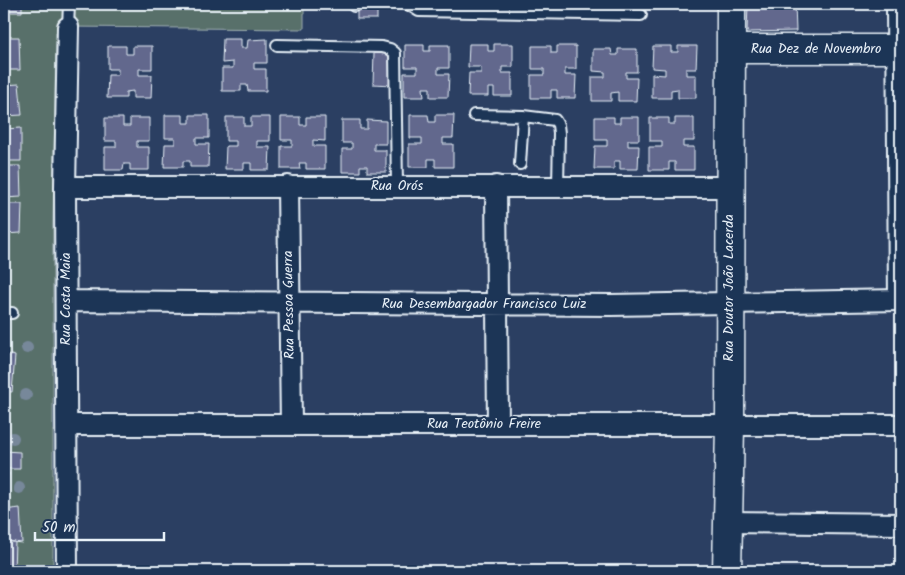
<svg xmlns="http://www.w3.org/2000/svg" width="905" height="575" font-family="Kalam,sans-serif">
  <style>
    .green { fill: #586f6b; stroke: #a0b0b2 }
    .building { fill: #62678d; stroke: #e8f1f8 }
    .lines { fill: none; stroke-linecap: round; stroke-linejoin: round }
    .service-casing { stroke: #e8f1f8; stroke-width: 14 }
    .minor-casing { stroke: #e8f1f8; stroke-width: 24 }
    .secondary-casing { stroke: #e8f1f8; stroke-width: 31 }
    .service { stroke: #1d3557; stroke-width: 10 }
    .minor { stroke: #1d3557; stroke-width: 20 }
    .secondary { stroke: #1d3557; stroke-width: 28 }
    .tree { fill: #77889a }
    .labels { text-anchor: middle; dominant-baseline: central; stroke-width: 4; stroke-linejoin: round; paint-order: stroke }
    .street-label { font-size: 14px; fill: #e8f1f8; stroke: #1d3557 }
  </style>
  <rect width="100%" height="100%" fill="#2b3f62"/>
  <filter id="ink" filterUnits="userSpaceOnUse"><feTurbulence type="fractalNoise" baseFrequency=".02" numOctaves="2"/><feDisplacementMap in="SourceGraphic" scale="10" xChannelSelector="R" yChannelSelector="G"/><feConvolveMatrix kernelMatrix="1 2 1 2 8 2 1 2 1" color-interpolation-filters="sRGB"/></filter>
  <g filter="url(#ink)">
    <path class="green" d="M4 4H304V29L68 27 61 32H56L53 224V571H4Z"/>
    <path class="building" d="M4 4H22V12H4Z
      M357 4H377V19H357Z
      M748 4H795L796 31 747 32Z
      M4 37H19L20 70H4Z
      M223 39H241V48H247L248 40 267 39V63H254V69H266V91H248L247 85H241V91H222V68H233V62L222 63Z
      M469 44H488V51H494V44H513V67H502V73H512V96H494V88H488V96H468L469 73H481V67H468Z
      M405 45H424V51H430V45H449V68H438V74H449L448 97H430V88H423L424 97H404V73H417V67H405Z
      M108 46H126V54H133V46H152V69H139V75H152L151 98H133V91L126 92V98H107L108 75H118V69H108Z
      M532 46H551V53H557V46H576V69H565V75H576L575 98H557V90H551V98H531V75H544V69H532Z
      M653 46H671V52H678V46H697L696 69H686V75H696V98H678V89L671 90V98H652V74L665 75V69L652 68Z
      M593 49H611L612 55H618V49H637V72H626V78H637L636 101H618V92L611 93V101H592V77H605V72L593 71Z
      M374 53 393 54V85L373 84Z
      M19 84 22 115 4 116V85Z
      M165 115H183V123H190V115H209V138H196V144H209L208 167H190V161H183V167H164L165 144H175V138H165Z
      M410 115H428L429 122H435V115H454L453 138H443V144H453V167H435V159H428V167H409V144H422V138H410Z
      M226 117H244V126H251V117H270V141H257V147H270L269 170H251V163H244V169H225L226 146H236V141H226Z
      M281 117H300V125H306V117H325V141L313 140V146H325V169H306V163H299L300 169H281V146H292V140H281Z
      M595 117H614V123H620V117H639V140H628V146H639L638 169H620V161H614V169H594L595 146H607V140H595Z
      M105 118H123V126H130V118H149V141H137V147H149V170H130V164H124L123 170H105V147H116V141H105Z
      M650 118H669V124H675V118H694V141H683V147H694V170H675V162H669V170H649V147H662V141H650Z
      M342 120H360V129H367V120L386 121V144H374V150H386V172H367V166H360V172H342V149H352V143H342Z
      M21 128V161H4V129Z
      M4 166H20L21 197 4 198Z
      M4 204H22L21 233 4 234Z
      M7 354 15 356 12 392 4 391V366Z
      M4 451 20 452V469H4Z
      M4 473H9L6 495H4Z
      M20 508 22 543 4 541V510Z
      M4 541 15 542 14 571H4Z"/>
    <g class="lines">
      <g class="service-casing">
        <path id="service" d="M354 4V6
          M408 4 419 11 641 15
          M68 27 69 4
          M277 45 382 47 390 49 395 53 397 186
          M474 115 523 116
          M520 164 523 116 555 120 558 125 559 133 558 186
          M4 313H12"/>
      </g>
      <g class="minor-casing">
        <path id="minor" d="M897 4 899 300
          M288 186 291 425
          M496 186 498 424
          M65 187H729
          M66 301 611 305 901 300
          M67 425H901
          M728 522 901 524
          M67 571 65 187 68 27"/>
      </g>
      <g class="secondary-casing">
        <path id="secondary" d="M731 49H901
          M727 571 730 426 731 4"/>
      </g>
      <use href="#service" class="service"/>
      <use href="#minor" class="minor"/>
      <use href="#secondary" class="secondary"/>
    </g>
    <g class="tree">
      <circle cx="27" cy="348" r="6"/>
      <circle cx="26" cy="395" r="6"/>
      <circle cx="13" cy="438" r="6"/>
      <circle cx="19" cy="488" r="6"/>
    </g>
  </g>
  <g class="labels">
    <g class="street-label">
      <text x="816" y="49">Rua Dez de Novembro</text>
      <text x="397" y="186">Rua Orós</text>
      <text transform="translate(729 288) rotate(-90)">Rua Doutor João Lacerda</text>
      <text transform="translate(66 299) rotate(-90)">Rua Costa Maia</text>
      <text x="484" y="304">Rua Desembargador Francisco Luiz</text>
      <text transform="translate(289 305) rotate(-91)">Rua Pessoa Guerra</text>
      <text x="484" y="424">Rua Teotônio Freire</text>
    </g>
  </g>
  <rect width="905" height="575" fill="none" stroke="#1d3557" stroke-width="20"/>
  <rect x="10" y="10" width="885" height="555" fill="none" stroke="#e8f1f8" stroke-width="2" filter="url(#ink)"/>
  <path d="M35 532v8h129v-8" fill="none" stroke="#e8f1f8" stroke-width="2.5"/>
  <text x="42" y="532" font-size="15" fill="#e8f1f8" stroke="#1d3557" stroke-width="4" paint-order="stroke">50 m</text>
</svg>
